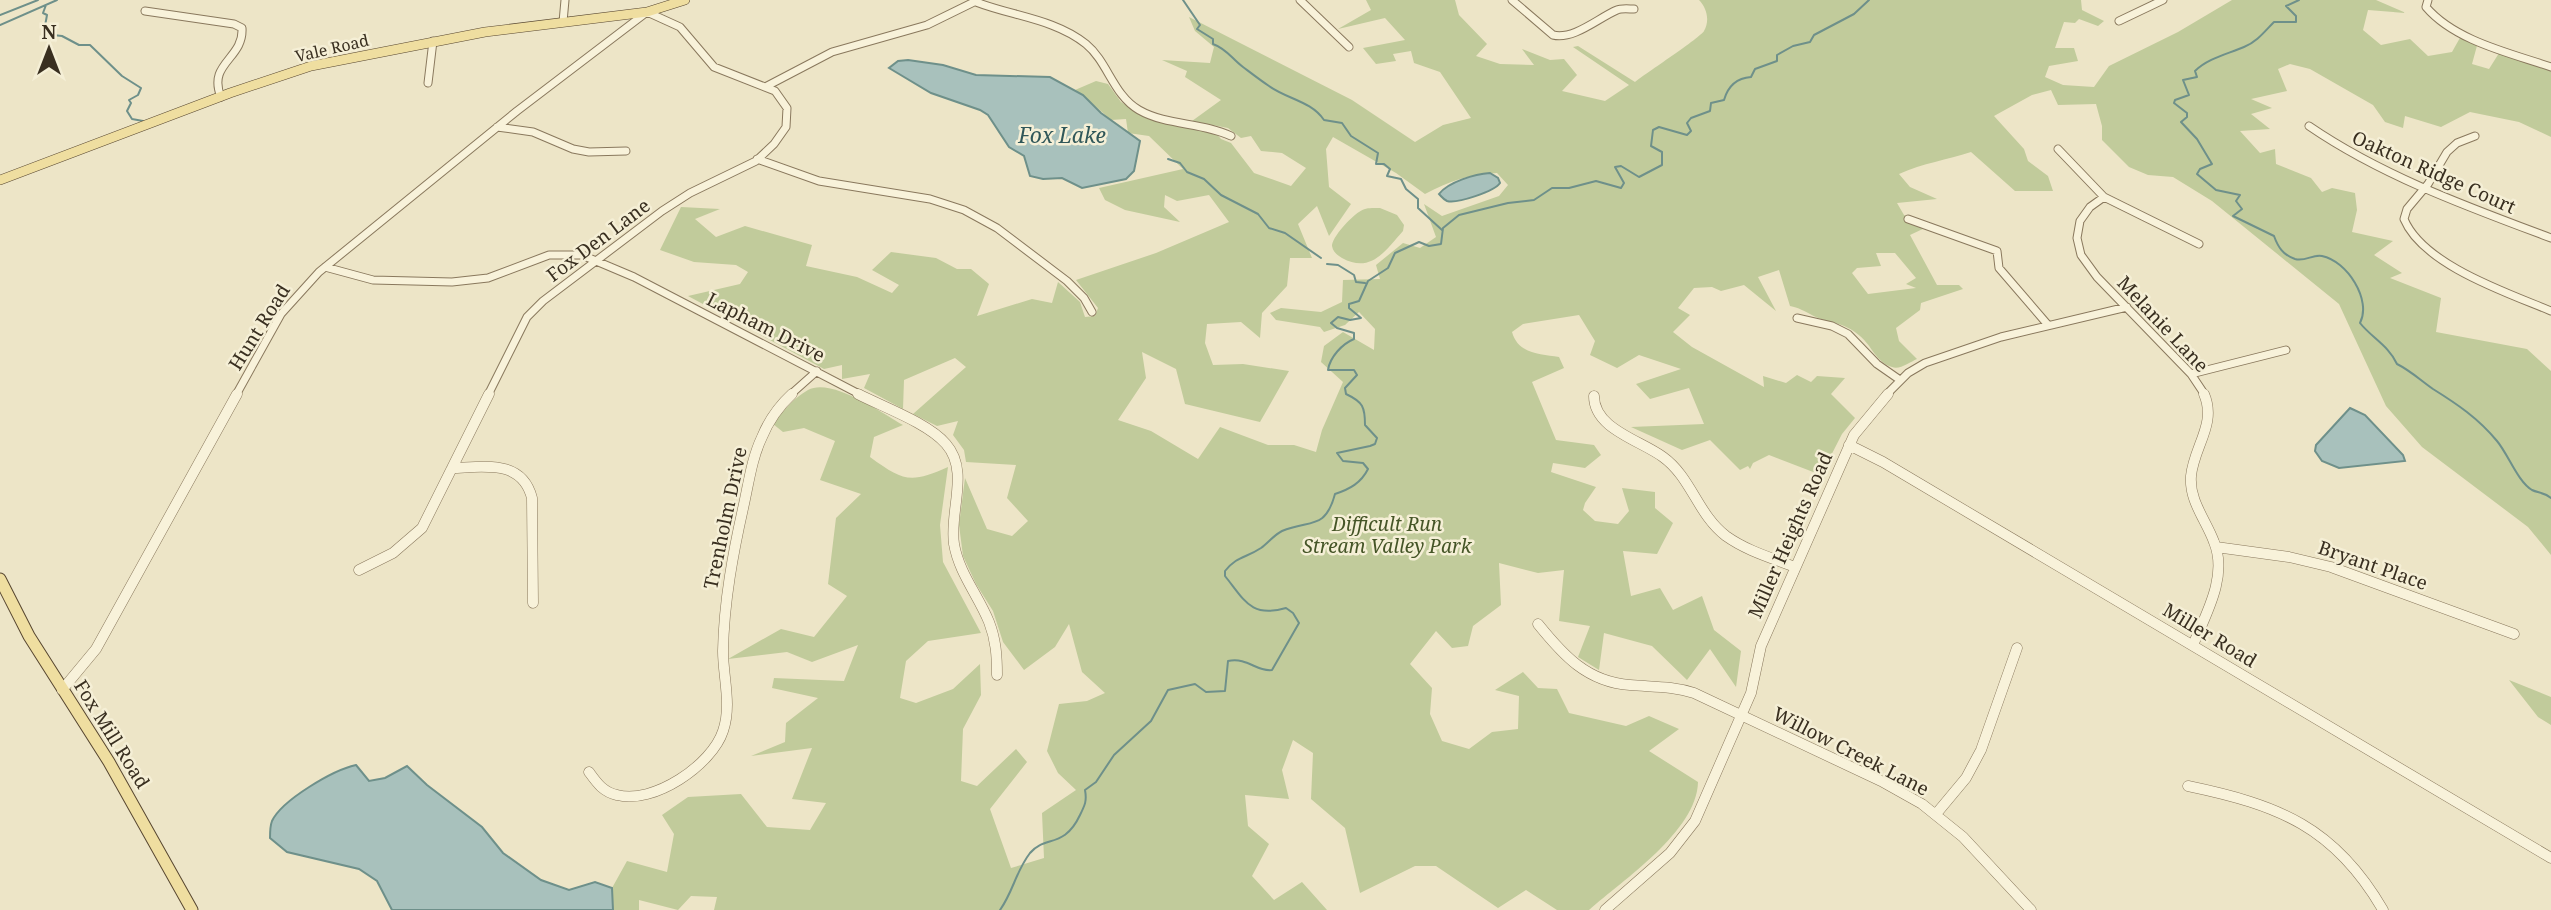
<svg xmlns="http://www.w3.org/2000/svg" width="2551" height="910" font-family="'Noto Serif',serif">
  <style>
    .green { fill: #c1cb9b; fill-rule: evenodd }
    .water { fill: #a8c1bc; stroke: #6e908a; stroke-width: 2 }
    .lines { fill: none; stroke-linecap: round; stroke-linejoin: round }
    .stream { stroke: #6e908a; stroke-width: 2 }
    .minor-far1-casing { stroke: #89785d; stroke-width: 9 }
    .minor-casing { stroke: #89785d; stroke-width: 11 }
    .major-far1-casing { stroke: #574630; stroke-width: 10 }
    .major-casing { stroke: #574630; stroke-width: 13 }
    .minor-far1 { stroke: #f8f2da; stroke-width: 7 }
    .minor { stroke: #f8f2da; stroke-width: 10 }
    .major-far1 { stroke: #efdea0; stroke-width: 9 }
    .major { stroke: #efdea0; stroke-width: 11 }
    .labels { text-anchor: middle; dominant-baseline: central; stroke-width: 5; stroke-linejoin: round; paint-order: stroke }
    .far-street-label { font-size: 16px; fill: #392f20; stroke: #f5efd6 }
    .street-label { font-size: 19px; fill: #392f20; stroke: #f5efd6 }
    .park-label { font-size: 19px; font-style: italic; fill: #455527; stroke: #f5efd6 }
    .water-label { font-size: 21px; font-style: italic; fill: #305759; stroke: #f5efd6 }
  </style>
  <rect width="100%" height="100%" fill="#ede5c7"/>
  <path class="green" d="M1366 0H1455L1459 15 1487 44 1476 56 1500 64 1534 65 1522 49 1550 60 1564 59 1577 75 1562 91 1605 101 1629 85 1573 47 1578 46 1635 82C1645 74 1701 37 1704 31 1710 21 1707 8 1699 0H2081L2082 10 2104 21 2098 26 2079 19 2075 23 2064 22 2055 48H2074L2078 61 2049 66 2045 77 2063 85 2094 87 2109 66 2178 32 2232 0H2376L2406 13 2368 10 2363 30 2381 45 2410 39 2428 56 2452 52 2461 36 2478 42 2472 64 2489 69 2501 50 2551 70V137L2519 122 2470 112 2441 127 2405 116 2403 128 2385 122 2373 105 2310 69 2290 64 2278 69 2287 91 2251 99 2272 108 2251 114 2270 129 2240 131 2260 153 2275 149 2276 164 2311 178 2322 192 2332 188 2355 193 2357 210 2352 232 2393 241 2374 255 2402 273 2390 278 2441 298 2436 332 2527 349 2551 371V555L2528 527 2422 447 2386 406 2339 304 2212 201 2173 177 2148 175 2129 167 2102 140V126L2096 104 2058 105 2051 90 2032 95 1994 116 2024 149 2028 161 2048 176 2053 191H2015L1971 152C1947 160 1923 163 1899 174L1910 187 1937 199 1897 203 1904 215 1927 227 1910 235 1937 285H1959L1963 289 1921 303 1920 310 1896 328 1899 341 1917 359C1910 362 1900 370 1892 367 1876 362 1872 346 1860 336 1844 321 1827 324 1810 314 1802 310 1799 308 1790 306L1779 270 1758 277 1776 311 1744 285 1721 291 1712 287 1694 288 1678 308 1690 315 1673 332 1692 347 1764 387 1763 376 1786 383 1797 375 1811 382 1817 376 1845 378 1831 394 1855 418 1842 434 1821 475 1769 455 1753 463 1750 469 1748 466 1740 470 1710 440 1682 450 1631 427 1704 424 1689 388 1650 399 1636 384 1681 369 1639 355 1617 368 1590 355 1595 341 1579 315 1523 324 1512 332C1518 354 1540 354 1559 357L1564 368 1532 382 1556 440 1594 445 1601 455 1585 468 1553 463 1551 472 1596 487 1585 503 1583 510 1595 521 1618 524 1629 511 1622 488 1655 492V508L1673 523 1657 554 1623 551 1631 596 1660 588 1673 610 1702 596 1714 630 1741 651 1736 687 1710 649 1687 680 1652 646 1604 633 1599 670 1578 657 1590 626 1559 621 1564 570 1538 573 1499 563 1501 605 1473 626 1468 646 1452 648 1436 631 1410 664 1432 688 1430 714 1442 741 1469 749 1492 732 1518 729 1519 696 1495 690 1523 672 1538 688 1557 689 1569 713 1626 726 1649 716 1679 729 1649 751 1698 782C1697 831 1623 880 1589 910H1557L1526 890 1498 908 1436 866H1415L1360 893 1345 828 1311 799 1313 753 1293 740 1282 770 1289 799 1245 795 1248 826 1269 844 1252 876 1274 900 1302 882 1327 910H714L717 897 691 896 678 910 639 900V910H613L612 888 627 861 667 872 674 834 662 815 688 797 741 794 767 827 810 830 826 803 792 799 812 748 751 756 785 742 786 723 818 698 772 688 774 678 844 681 858 645 812 662 787 652 728 659 781 629 814 637 847 596 828 584 836 518 861 494 820 480 835 441 804 428 783 432 773 424C783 411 794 398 808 390 831 377 882 413 903 425L874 437 870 457C903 481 910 484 948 467L940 525 943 562 981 633 928 641 906 661 900 698 916 703 953 689 980 664 981 695 963 729 961 781 977 786 1016 749 1027 762 990 809 1011 868 1044 858 1042 813 1076 790 1058 773 1047 751 1059 704 1087 701 1105 693 1082 672 1069 624 1055 647 1024 670 1003 642 993 611 976 584 963 556 959 525 965 478 987 529 1012 536 1028 521 1007 498 1016 465 966 462 964 450 953 435 958 421 937 426 913 414 966 367 955 358 904 380 903 409 864 388 870 374 842 379V365L824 369 688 296 740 284 748 272 736 265 694 262 660 250 681 207 720 209 695 219 716 237 745 226 812 245 806 266 857 277 892 293 899 285 872 270 891 252 936 258 957 269H971L989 284 977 316 1032 299 1052 303 1058 282 1080 302 1085 317 1095 316 1098 308 1076 280 1156 253 1229 222 1209 195 1177 201 1165 195 1164 207 1180 222 1125 210 1105 200 1099 188 1183 169 1149 136 1128 133 1126 119 1111 120 1083 95 1075 90 1096 81 1108 84 1121 102 1142 115 1215 132 1221 139 1231 143 1254 173 1291 186 1306 168 1282 153 1261 151 1251 136 1241 138 1228 128 1192 121 1221 100 1185 77 1187 71 1162 60 1210 63 1214 47 1195 31 1189 17 1352 100 1415 142 1443 125 1471 118 1440 72 1414 63 1411 51 1393 54 1396 61 1376 64 1363 48 1405 40 1385 18 1338 29 1371 10ZM1333 137 1396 173 1425 194C1449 181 1470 174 1497 173L1508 185 1499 196 1442 216 1424 204 1436 237 1420 248 1403 243 1376 265 1380 279 1343 280 1342 302 1321 312 1281 308 1270 313 1276 320 1320 327 1324 332 1345 325 1359 312 1375 329 1374 350 1343 332 1324 346 1321 362 1343 382 1322 430 1316 452 1294 445H1268L1220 427 1198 459 1151 431 1118 420 1146 378 1142 352 1176 369 1185 404 1260 422 1289 371 1243 364 1213 365 1205 343 1207 324 1241 322 1260 338 1262 313 1287 286 1290 258H1312L1298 224 1317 206 1329 236 1351 204 1329 187 1326 149ZM1876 253H1895L1916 278 1906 284 1916 288 1868 294 1852 273 1857 268 1881 266Z
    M1380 208 1397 215 1404 225 1403 231C1385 251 1371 274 1342 258 1337 255 1333 252 1332 246 1332 237 1351 217 1359 212 1365 207 1373 208 1380 208Z
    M2509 680 2551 697V725L2538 717Z"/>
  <path class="water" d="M908 60 943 65 976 75 1050 77 1083 95 1101 113 1140 141 1134 171 1126 179 1082 188 1062 178 1043 179 1030 176 1024 156 1009 147 988 115 980 110 931 93 889 68 898 61Z
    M1490 173 1498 178 1500 183C1495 191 1457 204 1447 201 1443 199 1442 197 1439 194 1448 182 1475 174 1490 173Z
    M2350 408 2365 415 2403 455 2405 461 2339 468 2322 461 2315 451 2316 445Z
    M356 765 369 781 385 778 407 766 427 785 482 827 503 853 541 880 569 890 595 882 612 888 613 910H392L377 881 359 869 287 852 270 838C270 833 270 826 272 821 282 800 333 770 356 765Z"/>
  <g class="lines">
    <path class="stream" d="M1183 0 1200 25 1197 29 1213 39V44C1227 49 1232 59 1243 67 1251 73 1260 80 1269 86 1287 99 1311 101 1324 120L1342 123 1351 136 1378 153 1376 164H1384L1390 169 1387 176 1401 179 1406 189 1418 199V208L1442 230
      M2299 0 2286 6 2296 16V22H2274C2265 31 2257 42 2244 47 2228 54 2208 58 2195 71L2197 77 2183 80 2189 95 2175 100 2174 103 2187 113V117L2181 122 2197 139 2212 164 2200 169 2197 174 2216 190 2240 195 2236 201 2242 209 2233 216 2274 236C2278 247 2283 255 2295 259 2305 262 2313 254 2322 256 2347 261 2372 300 2360 323 2372 338 2389 346 2397 364 2411 371 2420 380 2433 389 2457 404 2478 418 2497 441 2508 454 2518 482 2532 490 2538 493 2544 492 2551 498
      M46 5 43 13 47 15 45 26 49 29 44 34 62 36 79 45H90L122 76 141 88 138 95 129 100 131 103 127 111 132 119 143 121
      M0 15 38 0
      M0 25 57 0
      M1168 159 1180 163 1187 172 1204 179 1221 195 1258 214 1269 228 1285 233 1321 258
      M1327 264 1338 265 1354 275 1356 282 1365 283
      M1000 910C1013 892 1016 871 1030 853 1045 835 1064 849 1080 815 1085 805 1087 801 1085 790L1096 782 1114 755 1151 721 1168 690 1195 684 1206 692 1225 691 1228 661C1248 657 1256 672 1272 670L1299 623 1293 613 1286 608C1251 618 1245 601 1225 576V571C1237 556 1246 558 1261 548 1268 543 1274 535 1282 531 1310 519 1325 531 1335 494 1350 489 1361 483 1368 469L1363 463 1343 461 1337 453 1370 446 1375 444 1377 438 1365 425C1365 407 1363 402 1346 394L1345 388 1357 375 1354 370H1328C1330 357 1342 344 1354 339V333L1337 328 1331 323 1338 317 1350 320 1361 318 1349 308V304L1359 301 1368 281 1388 268 1395 253 1419 242 1429 246 1441 244 1443 228 1459 215 1508 203 1534 200 1552 188H1569L1596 181 1621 188 1624 183 1615 167 1621 166 1639 177 1662 165V152L1651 146 1653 130 1659 127 1687 135 1691 131 1687 123 1691 118 1710 111 1711 103 1724 100C1728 86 1737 78 1751 77L1755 69 1777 61V55L1793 46 1810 42 1814 35 1854 14 1869 0"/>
    <g class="minor-far1-casing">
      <path id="minor-far1" d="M1300 0 1349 47
        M1512 0 1553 35C1574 40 1598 18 1617 10 1621 8 1629 9 1634 9
        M2428 0 2426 7C2455 41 2510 53 2551 67
        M976 2C1012 16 1055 19 1086 44 1108 62 1113 95 1139 110 1167 126 1202 122 1231 136
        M145 11 234 24 242 28C244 59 207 63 221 97
        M2119 21 2163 0
        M563 22 565 0
        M428 83 433 41
        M767 86 832 52 927 25 978 0
        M2309 126C2382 176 2468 207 2551 238
        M497 127 533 132 573 149 589 152 626 151
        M2475 136 2457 143 2447 152 2428 184 2407 209 2404 219C2423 265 2508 293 2551 311
        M2058 149 2104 197 2199 244
        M757 159 819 181 930 199 964 210 997 228 1067 281 1084 298 1092 312
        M2104 197 2090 207 2080 221 2077 238 2081 255 2097 277 2191 374 2205 395
        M1908 219 1997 251 1999 268 2048 325
        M325 267 373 280 452 282 488 278 549 255H582L634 277 861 395
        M1797 318 1832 326 1848 334 1877 364 1900 380
        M2191 374 2286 350
        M236 395 281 314 319 272 517 111 647 12 680 27 714 67 775 91 787 108 786 127 774 144 756 161 690 193 662 211 543 301 527 317 488 395
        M790 395 817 371
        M1886 395 1908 373 1925 363 2001 337 2127 307"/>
    </g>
    <g class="minor-casing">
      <path id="minor" d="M858 394C883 407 928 423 946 444 970 471 949 512 954 544 959 573 978 595 989 622 996 640 997 656 997 675
        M1594 396C1594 429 1640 440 1663 457 1691 477 1698 515 1726 536 1747 551 1772 558 1795 567
        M1849 445 1883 462 2551 858
        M452 468C484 467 522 459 532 498L533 603
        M2216 547 2289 557 2331 567 2514 634
        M359 570 393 553 422 528 489 394
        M1538 624C1563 655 1587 682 1630 685 1652 687 1673 686 1694 693L1881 781 1922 804 1963 837 2031 910
        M2193 645C2206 614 2228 576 2214 542 2206 520 2189 501 2191 476 2194 446 2217 424 2204 394
        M62 690 96 649 237 394
        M589 772C597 783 603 792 617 795 653 805 712 765 723 731 732 705 723 677 723 651 724 601 733 553 744 504 749 481 752 458 762 437 769 420 779 406 792 394
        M2188 786C2279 805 2335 827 2383 910
        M1936 814 1966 778 1981 750 2017 648
        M1605 910 1670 853 1695 821 1751 693 1761 646 1854 435 1888 394"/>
    </g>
    <g class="major-far1-casing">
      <path id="major-far1" d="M0 180 230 93 311 66 485 32 647 12 685 0"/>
    </g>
    <g class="major-casing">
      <path id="major" d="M0 579 29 636 109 762 192 910"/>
    </g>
    <use href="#minor-far1" class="minor-far1"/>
    <use href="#minor" class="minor"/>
    <use href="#major-far1" class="major-far1"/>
    <use href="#major" class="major"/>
  </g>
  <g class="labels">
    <g class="far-street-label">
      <text transform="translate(332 48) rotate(-13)">Vale Road</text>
    </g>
    <g class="street-label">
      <text transform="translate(2434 172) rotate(24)">Oakton Ridge Court</text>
      <text transform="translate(598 240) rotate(-37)">Fox Den Lane</text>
      <text transform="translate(2163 324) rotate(47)">Melanie Lane</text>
      <text transform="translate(259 327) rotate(-58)">Hunt Road</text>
      <text transform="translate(766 327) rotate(27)">Lapham Drive</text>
      <text transform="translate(725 518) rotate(-78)">Trenholm Drive</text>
      <text transform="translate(1790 535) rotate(-66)">Miller Heights Road</text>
      <text transform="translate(2373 565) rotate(19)">Bryant Place</text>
      <text transform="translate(2210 635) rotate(31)">Miller Road</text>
      <text transform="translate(112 734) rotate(58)">Fox Mill Road</text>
      <text transform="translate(1851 751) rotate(27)">Willow Creek Lane</text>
    </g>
    <g class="park-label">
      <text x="1387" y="524">Difficult Run<tspan x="1387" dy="22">Stream Valley Park</tspan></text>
    </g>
    <g class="water-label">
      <text x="1062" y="135">Fox Lake</text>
    </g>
  </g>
  <g transform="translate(49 49)" stroke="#f5efd6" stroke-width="5" paint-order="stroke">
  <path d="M0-5L12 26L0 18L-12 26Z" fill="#392f20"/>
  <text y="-10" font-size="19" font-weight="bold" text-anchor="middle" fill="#392f20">N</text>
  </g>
</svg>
